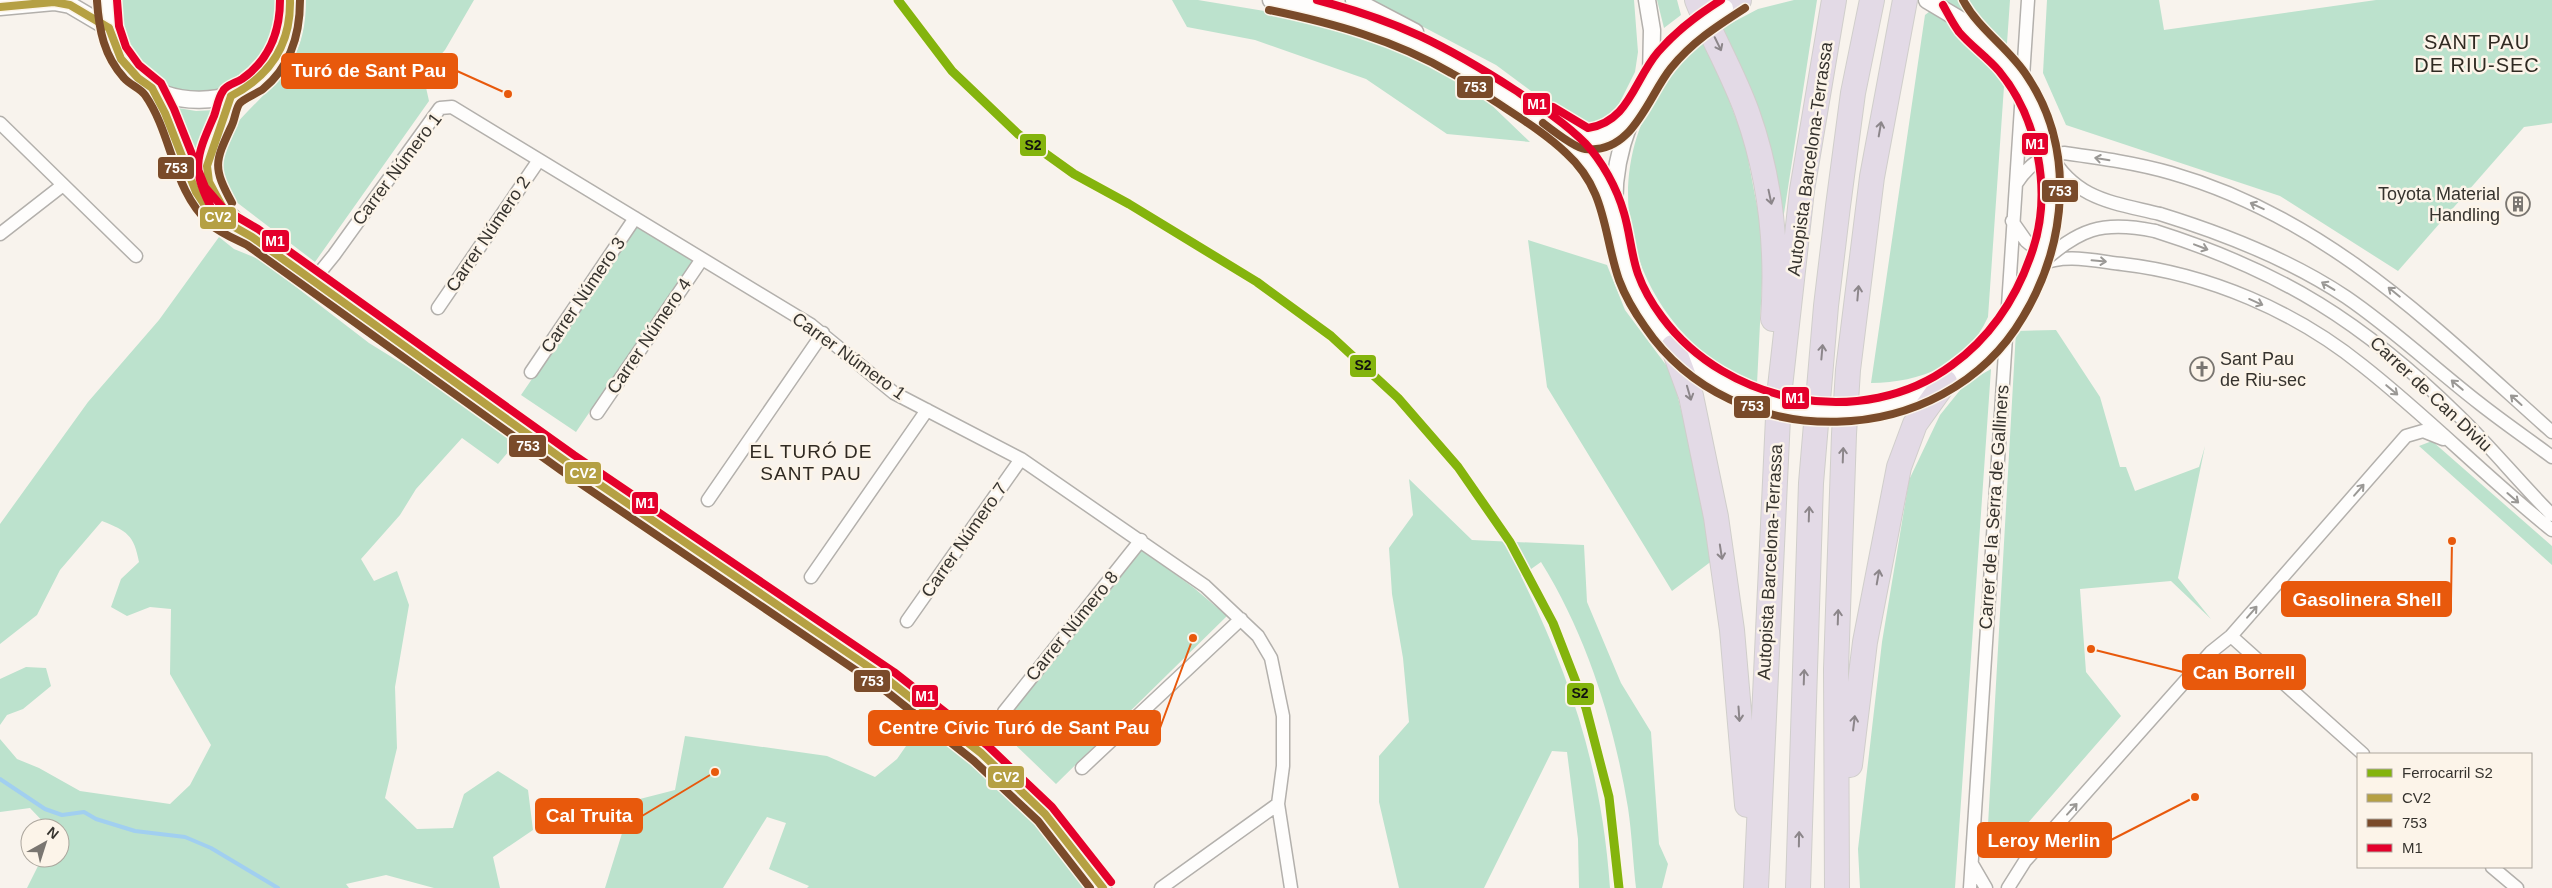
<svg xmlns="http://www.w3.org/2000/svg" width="2552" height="888" font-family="Arial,sans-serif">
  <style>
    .green { fill: #bce2cd }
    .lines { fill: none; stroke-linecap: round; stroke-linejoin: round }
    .stream { stroke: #a1cff0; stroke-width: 4 }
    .minor-casing { stroke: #b3b0ac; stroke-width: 15 }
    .tertiary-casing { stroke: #b3b0ac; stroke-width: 19 }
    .motorway-casing { stroke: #d0cecb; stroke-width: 26 }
    .minor { stroke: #fefdfc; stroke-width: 12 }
    .tertiary { stroke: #fefdfc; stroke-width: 16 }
    .motorway { stroke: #e3dae6; stroke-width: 24 }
    .minor-bridge-casing { stroke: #b3b0ac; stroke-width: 15; stroke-linecap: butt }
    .tertiary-bridge-casing { stroke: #b3b0ac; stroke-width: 19; stroke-linecap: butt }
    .minor-bridge { stroke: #fefdfc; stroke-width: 12 }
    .tertiary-bridge { stroke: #fefdfc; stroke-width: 16 }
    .bus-1-casing { stroke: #fcf4e9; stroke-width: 11 }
    .bus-2-casing { stroke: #fcf4e9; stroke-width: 11 }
    .bus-3-casing { stroke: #fcf4e9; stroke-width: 11 }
    .bus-1 { stroke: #b5a043; stroke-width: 8 }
    .bus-2 { stroke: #7a4b2a; stroke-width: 8 }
    .bus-3 { stroke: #e4002b; stroke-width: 8 }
    .rail-1-casing { stroke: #fcf4e9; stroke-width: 12 }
    .rail-1 { stroke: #84b40d; stroke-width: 9 }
    .oneway { stroke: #8c868a }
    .oneway2 { stroke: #9a9895 }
    .labels { text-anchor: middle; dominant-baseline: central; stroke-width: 5; stroke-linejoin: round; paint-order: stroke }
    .street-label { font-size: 18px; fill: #36332e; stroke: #fcf4e9 }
    .poi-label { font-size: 18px; fill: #36332e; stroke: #fcf4e9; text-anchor: end }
    .neighbourhood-label { font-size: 19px; letter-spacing: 1px; fill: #302a22; stroke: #fcf4e9 }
    .quarter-label { font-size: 20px; letter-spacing: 1px; fill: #302a22; stroke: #fcf4e9 }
    .leader { fill: none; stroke: #e8590c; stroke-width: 2 }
    .callout-dot { fill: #e8590c; stroke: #fcf4e9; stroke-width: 2 }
    .callout { fill: #e8590c; stroke: #e8590c; stroke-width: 2 }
    .callout-label { font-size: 19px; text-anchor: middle; font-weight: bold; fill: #fff }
    .line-badge { stroke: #fcf4e9; stroke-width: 2 }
    .badge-label { font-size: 14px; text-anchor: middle; font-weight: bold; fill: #fff }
    .pale-badge-label { font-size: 14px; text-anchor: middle; font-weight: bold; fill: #111 }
  </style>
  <rect width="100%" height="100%" fill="#f8f3ed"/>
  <path class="green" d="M119 0H279C270 135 103 110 119 0Z
    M306 0H474L445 50 423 74 429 101 315 262 222 191C218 182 214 172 215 162 218 132 271 93 289 66 302 46 306 23 306 0Z
    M1172 0H1198L1320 20 1395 48 1481 95 1530 142 1447 134 1366 79 1255 40 1187 27Z
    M1372 0H1634L1638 52 1635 72 1615 112 1597 122H1573L1496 65Z
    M1657 0H1677L1681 15 1664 28Z
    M1794 0H1817L1783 220 1722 28 1758 9Z
    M1944 0H2010L1988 317C1966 366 1921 382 1871 383L1925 15Z
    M2047 0H2159L2164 30 2376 0H2552V123L2524 127 2398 271 2280 196 2066 125 2043 73Z
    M1706 38 1745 143 1764 243 1757 384C1740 375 1720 366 1705 354 1623 285 1602 171 1664 82 1676 66 1691 52 1706 38Z
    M172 107 196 111 215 110 201 161 206 193 170 109Z
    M636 227 693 260 576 432 521 395Z
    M219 237 234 249 261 260 369 343 513 432 509 451 498 464 462 438 416 489 400 515 361 559 374 581 397 571 409 605 395 687 397 748 385 798 417 829 453 828 464 794 498 771 528 790 533 830 493 857 500 888H434L386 875 346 884 349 888H27L42 858H60V828H49L30 808 0 812V739L17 759 39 768 80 791 170 804 190 785 211 745 170 674 171 609 150 607 127 616 111 607 121 579 139 562C134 535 127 531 102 521L60 570 37 615 0 644V524L88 402 159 320Z
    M1528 240 1607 265 1625 310 1672 373 1717 557 1672 591 1547 387Z
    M2056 330 2100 397 2120 467H2126L2135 491 2199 467 2205 446 2178 578 2211 619 2171 581 2080 589 2086 672 2121 716 2013 840 2001 842 1990 834 1988 825 2016 331Z
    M1991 369 1955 888H1860L1858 849 1882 642 1909 480 1940 415 1965 384Z
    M2432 441 2552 546V565L2419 446Z
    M1409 479 1472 540 1584 545 1587 602 1621 683 1651 732 1659 844 1668 864 1662 888H1636C1633 862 1632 835 1628 808 1614 723 1587 636 1541 562L1521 576C1572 680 1602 772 1610 888H1579L1578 839 1567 752 1552 751 1484 888H1399L1379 802V756L1409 722 1403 658 1392 594 1389 548 1413 515Z
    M1142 550 1194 588 1227 616 1056 784 999 729Z
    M26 667 46 668 51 686 23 709 7 715 0 725V679Z
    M922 723 1018 798 1069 859 1089 888H807L809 886 769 869 786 823 767 817 723 888H605L632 801 675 790 685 736 827 756 875 777 897 759Z"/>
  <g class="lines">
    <path class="stream" d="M0 779 45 809 62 815 84 812 96 819 135 831 185 837 211 848 278 888"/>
    <g class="minor-casing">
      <path id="minor" d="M0 123 136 256
        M2016 184C2027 167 2043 153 2064 153 2100 158 2136 163 2171 173 2328 218 2434 327 2552 432
        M2160 214C2225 234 2289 259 2346 297 2393 329 2434 368 2479 403 2503 422 2528 439 2552 457
        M2012 221 2026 241 2048 259
        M2155 231C2282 271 2364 323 2459 416 2491 447 2520 483 2552 515
        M0 234 63 185
        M2040 265C2063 253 2096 261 2122 264 2209 274 2295 311 2363 366 2429 418 2487 478 2552 530
        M312 282 334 255 440 108 452 107 811 325 894 393 1021 459 1205 586 1258 636 1271 658 1283 716V766L1278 804 1291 888
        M438 308 539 160
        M531 372 635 218
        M597 413 702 259
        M708 500 823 333
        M811 577 927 410
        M907 621 1021 459
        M2231 636 2363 754
        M1004 712 1141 540
        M1082 768 1241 619
        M1972 864 1986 888
        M2492 867 2517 888
        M1161 888 1278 804
        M1970 888 2028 0
        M2008 888 2025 861 2211 652 2231 636 2406 436 2423 431 2443 439"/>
    </g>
    <g class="tertiary-casing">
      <path id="tertiary" d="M107 0C97 135 303 131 290 0
        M1271 0 1333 12 1404 37 1454 62 1514 102 1579 150 1596 177 1615 215
        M1354 0 1415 32
        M1647 0 1652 30 1651 78
        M1927 0 1964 22 1990 46
        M0 7 54 2 70 5 109 28
        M1684 38C1583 146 1591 293 1713 380
        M152 88C176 134 184 199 232 226
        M231 96C229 111 221 125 215 140 196 185 221 207 252 237L568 463 888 680 981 753 1045 814 1103 888
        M1557 122C1589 144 1599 140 1630 119
        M1895 404C1921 395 1944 383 1967 367"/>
    </g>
    <g class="motorway-casing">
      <path id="motorway" d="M1697 0C1712 38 1733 73 1747 112 1771 179 1778 248 1773 319
        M1738 1 1739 0
        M1673 347 1691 396 1716 517 1732 630 1747 805
        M1850 765 1865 642 1899 467 1915 424 1945 382
        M1756 888 1779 396 1802 190 1834 0
        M1798 888 1811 483 1826 306 1838 206 1853 93 1872 0
        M1837 888 1836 669 1844 434 1848 370 1872 177 1905 0"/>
    </g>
    <use href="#minor" class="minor"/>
    <use href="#tertiary" class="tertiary"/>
    <use href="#motorway" class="motorway"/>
    <g class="minor-bridge-casing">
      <path id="minor-bridge" d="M2049 153C2076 200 2111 202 2160 214
        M2039 265C2079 229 2101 220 2155 231"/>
    </g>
    <g class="tertiary-bridge-casing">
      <path id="tertiary-bridge" d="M1684 38 1725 8
        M1967 367C2067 277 2081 148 1990 46
        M1713 380C1772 409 1831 420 1895 404"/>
    </g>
    <use href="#minor-bridge" class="minor-bridge"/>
    <use href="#tertiary-bridge" class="tertiary-bridge"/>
    <g class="bus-1-casing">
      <path id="bus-1" d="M0 7 54 2 70 5 109 28
        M109 28 121 59 138 78 152 88 165 113 196 192 204 204 217 217 252 237 568 463 888 680 981 753 1045 814 1103 888
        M231 96C270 76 291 44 290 0
        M223 208 209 182 207 166 231 96"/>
    </g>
    <g class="bus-2-casing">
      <path id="bus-2" d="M97 1C99 30 104 56 124 78 130 85 140 88 145 95 173 135 172 190 210 224 220 233 235 239 247 245L562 471 882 688 974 761 1038 821 1090 888
        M1269 10C1332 23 1395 40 1451 73 1467 81 1481 92 1496 102 1520 118 1545 133 1566 153 1607 190 1603 234 1619 280 1625 296 1635 313 1645 327 1733 457 1943 453 2023 317 2067 244 2076 149 2027 76 2009 48 1979 30 1963 0
        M1543 123C1552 130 1575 148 1585 149 1633 155 1648 96 1671 68 1692 42 1717 26 1745 8
        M232 203C212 166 215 162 232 125 235 119 236 107 240 103 243 99 258 93 263 89 290 67 300 34 300 0"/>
    </g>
    <g class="bus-3-casing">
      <path id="bus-3" d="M117 0 119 26 126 47 139 65 161 83 174 109 205 187 224 209 258 229 574 455 894 672 987 745 1052 807 1111 882
        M1317 0C1396 20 1447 46 1515 90 1539 106 1564 122 1585 143 1602 161 1617 188 1624 213 1630 233 1631 254 1638 274 1643 288 1653 305 1662 317 1727 405 1863 431 1952 365 1992 336 2018 295 2033 249 2052 191 2038 118 1999 71 1987 57 1971 46 1959 32 1953 24 1948 14 1943 5
        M1553 107 1588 128C1629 122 1634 80 1658 52 1676 31 1697 15 1721 0
        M214 213C191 170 195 159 214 116 217 108 218 98 223 91 226 85 236 83 242 79 269 60 280 33 280 0"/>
    </g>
    <use href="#bus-1" class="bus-1"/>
    <use href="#bus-2" class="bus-2"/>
    <use href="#bus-3" class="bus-3"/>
    <g class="rail-1-casing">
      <path id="rail-1" d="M898 0 952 71 1018 134 1074 174 1129 204 1257 282 1331 336 1398 398 1458 467 1510 542 1553 623 1586 708 1609 797 1619 888"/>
    </g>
    <use href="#rail-1" class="rail-1"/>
  </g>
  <defs><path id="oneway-shaft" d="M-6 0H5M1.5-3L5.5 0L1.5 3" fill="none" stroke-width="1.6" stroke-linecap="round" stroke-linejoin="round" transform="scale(1.25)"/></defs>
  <g class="oneway">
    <use href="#oneway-shaft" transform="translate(1718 44) rotate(64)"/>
    <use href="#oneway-shaft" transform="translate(1880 129) rotate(-80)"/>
    <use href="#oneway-shaft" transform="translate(1770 197) rotate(78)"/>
    <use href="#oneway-shaft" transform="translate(1858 293) rotate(-85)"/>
    <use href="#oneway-shaft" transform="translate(1822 352) rotate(-85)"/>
    <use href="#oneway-shaft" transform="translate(1689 393) rotate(74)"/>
    <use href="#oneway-shaft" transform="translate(1843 455) rotate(-88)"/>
    <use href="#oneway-shaft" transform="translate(1809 514) rotate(-88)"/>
    <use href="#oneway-shaft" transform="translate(1721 552) rotate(81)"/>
    <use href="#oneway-shaft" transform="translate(1878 577) rotate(-80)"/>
    <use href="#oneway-shaft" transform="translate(1838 617) rotate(-88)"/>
    <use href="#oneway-shaft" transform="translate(1804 677) rotate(-88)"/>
    <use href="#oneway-shaft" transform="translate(1739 714) rotate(86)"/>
    <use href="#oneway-shaft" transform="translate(1854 723) rotate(-83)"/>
    <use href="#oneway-shaft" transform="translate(1799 839) rotate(-89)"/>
  </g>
  <g class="oneway2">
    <use href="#oneway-shaft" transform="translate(2102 159) rotate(-171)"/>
    <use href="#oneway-shaft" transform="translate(2257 206) rotate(-155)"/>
    <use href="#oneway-shaft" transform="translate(2201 247) rotate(21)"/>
    <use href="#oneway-shaft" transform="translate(2099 261) rotate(5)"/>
    <use href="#oneway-shaft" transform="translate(2328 286) rotate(-149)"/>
    <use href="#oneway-shaft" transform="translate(2394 292) rotate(-141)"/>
    <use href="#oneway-shaft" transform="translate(2256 302) rotate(24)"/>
    <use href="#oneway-shaft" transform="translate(2457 385) rotate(-140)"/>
    <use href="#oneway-shaft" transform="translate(2392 390) rotate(40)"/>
    <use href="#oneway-shaft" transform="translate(2516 400) rotate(-138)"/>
    <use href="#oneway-shaft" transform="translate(2359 490) rotate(-49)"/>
    <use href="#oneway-shaft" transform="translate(2513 498) rotate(41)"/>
    <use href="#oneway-shaft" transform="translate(2252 612) rotate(-49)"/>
    <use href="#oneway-shaft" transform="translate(2072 809) rotate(-48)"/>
  </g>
  <defs>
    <g id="building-ring" transform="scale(1.25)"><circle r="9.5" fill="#fcf4e9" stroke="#7a7671" stroke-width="1.5"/><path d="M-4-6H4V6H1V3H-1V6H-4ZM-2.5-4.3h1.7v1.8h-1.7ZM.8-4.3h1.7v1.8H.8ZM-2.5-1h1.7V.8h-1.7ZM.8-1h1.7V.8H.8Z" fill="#7a7671"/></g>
    <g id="church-ring" transform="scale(1.25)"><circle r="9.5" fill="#fcf4e9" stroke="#7a7671" stroke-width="1.5"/><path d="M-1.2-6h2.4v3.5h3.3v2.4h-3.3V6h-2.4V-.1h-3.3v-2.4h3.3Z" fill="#7a7671"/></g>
  </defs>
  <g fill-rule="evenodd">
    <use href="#building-ring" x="2518" y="204"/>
    <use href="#church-ring" x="2202" y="369"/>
  </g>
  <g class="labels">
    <g class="street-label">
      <text transform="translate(1810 159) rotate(-82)">Autopista Barcelona-Terrassa</text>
      <text transform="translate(397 169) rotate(-53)">Carrer Número 1</text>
      <text transform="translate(488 234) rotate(-56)">Carrer Número 2</text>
      <text transform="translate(583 295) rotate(-56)">Carrer Número 3</text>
      <text transform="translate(649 336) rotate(-56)">Carrer Número 4</text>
      <text transform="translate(849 356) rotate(36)">Carrer Número 1</text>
      <text transform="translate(2431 394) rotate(43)">Carrer de Can Diviu</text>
      <text transform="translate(1994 507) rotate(-86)">Carrer de la Serra de Galliners</text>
      <text transform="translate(964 540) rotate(-55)">Carrer Número 7</text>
      <text transform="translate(1770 562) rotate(-87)">Autopista Barcelona-Terrassa</text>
      <text transform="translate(1072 626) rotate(-51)">Carrer Número 8</text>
    </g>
    <g class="poi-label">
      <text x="2500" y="194">Toyota Material<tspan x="2500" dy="21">Handling</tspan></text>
      <text x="2220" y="359" text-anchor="start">Sant Pau<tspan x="2220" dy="21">de Riu-sec</tspan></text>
    </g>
    <g class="neighbourhood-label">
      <text x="811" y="451">EL TURÓ DE<tspan x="811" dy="22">SANT PAU</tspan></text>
    </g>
    <g class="quarter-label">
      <text x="2477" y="42">SANT PAU<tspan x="2477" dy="23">DE RIU-SEC</tspan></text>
    </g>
  </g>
  <path class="leader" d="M508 94L457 71M2452 541L2451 599M2091 649L2183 672M1193 638L1160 728M715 772L642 816M2195 797L2111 840"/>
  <g class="callout-dot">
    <circle cx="508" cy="94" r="5"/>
    <circle cx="2452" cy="541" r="5"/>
    <circle cx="2091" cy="649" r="5"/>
    <circle cx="1193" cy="638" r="5"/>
    <circle cx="715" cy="772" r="5"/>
    <circle cx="2195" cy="797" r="5"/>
  </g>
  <g class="callout">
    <rect x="282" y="54" width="175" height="34" rx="5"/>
    <rect x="2282" y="582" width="169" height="34" rx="5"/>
    <rect x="2183" y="655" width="122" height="34" rx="5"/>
    <rect x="869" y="711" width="291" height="34" rx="5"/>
    <rect x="536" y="799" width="106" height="34" rx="5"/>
    <rect x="1978" y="823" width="133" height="34" rx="5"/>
  </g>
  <g class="callout-label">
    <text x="369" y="77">Turó de Sant Pau</text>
    <text x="2367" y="606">Gasolinera Shell</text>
    <text x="2244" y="679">Can Borrell</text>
    <text x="1014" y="734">Centre Cívic Turó de Sant Pau</text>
    <text x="589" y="822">Cal Truita</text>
    <text x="2044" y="847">Leroy Merlin</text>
  </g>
  <g class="line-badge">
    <rect x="1456" y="75" width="38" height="24" rx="5" fill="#7a4b2a"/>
    <rect x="1522" y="92" width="29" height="24" rx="5" fill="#e4002b"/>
    <rect x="2021" y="132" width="28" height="24" rx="5" fill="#e4002b"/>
    <rect x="1019" y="133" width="28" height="24" rx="5" fill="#84b40d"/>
    <rect x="157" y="156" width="38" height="24" rx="5" fill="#7a4b2a"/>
    <rect x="2041" y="179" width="38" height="24" rx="5" fill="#7a4b2a"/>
    <rect x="199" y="206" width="38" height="24" rx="5" fill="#b5a043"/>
    <rect x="261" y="229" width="29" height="24" rx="5" fill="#e4002b"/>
    <rect x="1349" y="354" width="28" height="24" rx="5" fill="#84b40d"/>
    <rect x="1781" y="386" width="29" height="24" rx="5" fill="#e4002b"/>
    <rect x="1733" y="395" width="38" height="24" rx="5" fill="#7a4b2a"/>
    <rect x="508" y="434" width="39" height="24" rx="5" fill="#7a4b2a"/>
    <rect x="564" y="461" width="38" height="24" rx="5" fill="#b5a043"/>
    <rect x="631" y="491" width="28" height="24" rx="5" fill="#e4002b"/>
    <rect x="853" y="669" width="38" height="24" rx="5" fill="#7a4b2a"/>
    <rect x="1566" y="682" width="29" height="24" rx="5" fill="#84b40d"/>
    <rect x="911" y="684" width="28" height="24" rx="5" fill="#e4002b"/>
    <rect x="987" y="765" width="38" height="24" rx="5" fill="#b5a043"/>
  </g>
  <g class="badge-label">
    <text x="1475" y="92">753</text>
    <text x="1537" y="109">M1</text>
    <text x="2035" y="149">M1</text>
    <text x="176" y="173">753</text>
    <text x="2060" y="196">753</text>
    <text x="218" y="222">CV2</text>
    <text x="275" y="246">M1</text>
    <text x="1795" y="403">M1</text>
    <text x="1752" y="411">753</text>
    <text x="528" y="451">753</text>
    <text x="583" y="478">CV2</text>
    <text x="645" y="508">M1</text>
    <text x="872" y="686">753</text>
    <text x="925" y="701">M1</text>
    <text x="1006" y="782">CV2</text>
  </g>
  <g class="pale-badge-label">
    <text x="1033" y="150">S2</text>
    <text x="1363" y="370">S2</text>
    <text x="1580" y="698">S2</text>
  </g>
  <rect x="2357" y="753" width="175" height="115" fill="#fcf4e9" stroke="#ada79e"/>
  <rect x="2367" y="769" width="25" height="8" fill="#84b40d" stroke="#ada79e"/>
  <text x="2402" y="778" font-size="15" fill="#36332e">Ferrocarril S2</text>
  <rect x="2367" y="794" width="25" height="8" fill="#b5a043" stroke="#ada79e"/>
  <text x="2402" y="803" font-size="15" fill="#36332e">CV2</text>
  <rect x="2367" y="819" width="25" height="8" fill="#7a4b2a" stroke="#ada79e"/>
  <text x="2402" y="828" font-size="15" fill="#36332e">753</text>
  <rect x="2367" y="844" width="25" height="8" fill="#e4002b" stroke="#ada79e"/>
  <text x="2402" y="853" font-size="15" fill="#36332e">M1</text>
  <g transform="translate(45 843) rotate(39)"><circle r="24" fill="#fcf4e9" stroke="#ada79e"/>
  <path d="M0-4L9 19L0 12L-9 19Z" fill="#7a7671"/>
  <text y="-8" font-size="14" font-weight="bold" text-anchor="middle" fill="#36332e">N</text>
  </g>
</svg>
